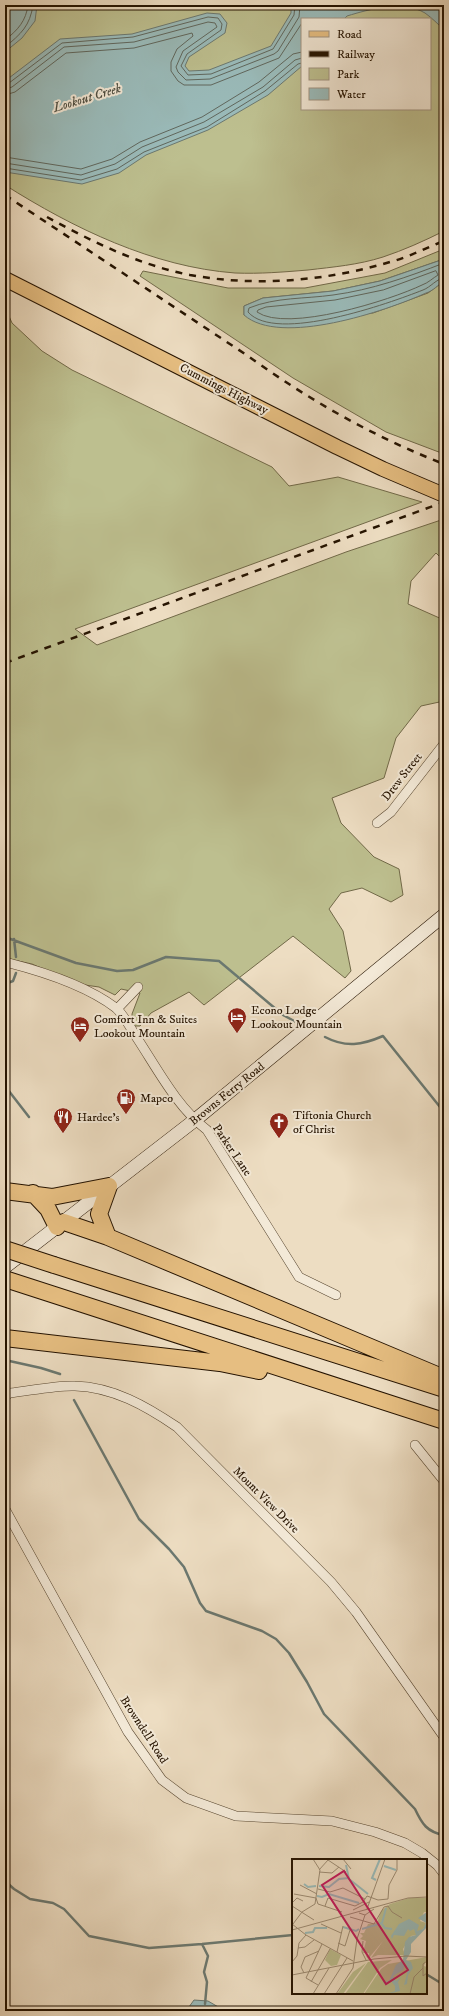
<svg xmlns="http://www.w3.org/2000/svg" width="449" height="2016" font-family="'IM FELL DW Pica',serif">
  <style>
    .green { fill: #bdbf8f; stroke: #716948; fill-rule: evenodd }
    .water { fill: #9abbba; stroke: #6b7870 }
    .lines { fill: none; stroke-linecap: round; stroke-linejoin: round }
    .shore { stroke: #60675d; stroke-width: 1 }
    .stream { stroke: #6b7870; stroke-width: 2.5 }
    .street-casing { stroke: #574630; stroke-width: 10 }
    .secondary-casing { stroke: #251300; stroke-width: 14 }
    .primary-casing { stroke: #251300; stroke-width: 16 }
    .highway-casing { stroke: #251300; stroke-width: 18 }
    .street { stroke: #f3e9d7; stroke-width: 9 }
    .secondary { stroke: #f3e9d7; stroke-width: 13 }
    .primary { stroke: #e6be81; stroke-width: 14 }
    .highway { stroke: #e6be81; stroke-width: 16 }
    .rail { stroke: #251300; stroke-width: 2.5; stroke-dasharray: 7 7; stroke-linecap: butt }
    .highway-bridge-casing { stroke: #251300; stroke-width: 18; stroke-linecap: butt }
    .highway-bridge { stroke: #e6be81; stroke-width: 16 }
    .labels { text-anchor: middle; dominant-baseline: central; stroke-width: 4; stroke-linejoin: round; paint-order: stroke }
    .street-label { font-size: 12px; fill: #251300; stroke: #f3e9d7 }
    .poi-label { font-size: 12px; fill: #251300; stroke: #f3e9d7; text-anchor: start }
    .water-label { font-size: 13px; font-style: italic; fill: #4e4e41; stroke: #f3e9d7 }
    .inset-river { fill: none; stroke: #9abbba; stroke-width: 2 }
    .inset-road { fill: none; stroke: #9d8c74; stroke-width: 1 }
    .view { fill: #c2185b; fill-opacity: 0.15; stroke: #c2185b; stroke-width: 2 }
    .inset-edge { fill: none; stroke: #251300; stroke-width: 2 }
  </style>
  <rect width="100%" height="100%" fill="#edddc2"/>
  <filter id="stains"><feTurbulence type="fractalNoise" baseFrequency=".005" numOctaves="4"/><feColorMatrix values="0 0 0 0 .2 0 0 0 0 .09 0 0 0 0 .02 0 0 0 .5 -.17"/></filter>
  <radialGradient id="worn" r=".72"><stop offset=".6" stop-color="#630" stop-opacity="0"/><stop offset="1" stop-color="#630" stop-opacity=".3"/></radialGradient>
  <path class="green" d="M5 5H444V231C424 241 404 250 383 257 358 265 333 267 308 270 284 272 260 274 235 273 153 267 73 228 5 185ZM302 19H430V109H302Z
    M444 249V259L380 281 333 291 263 298 244 306V315L373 313 428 293 444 281V454L386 432 293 378 140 276 143 271 228 288H305L385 273Z
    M5 307 12 323 42 351 72 370 272 467 289 486 338 477 422 502 75 629 97 645 346 552 444 519V561L436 553 411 581 408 604 444 620V701L421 706 396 738 384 778 332 798 341 823 374 857 399 869 403 895 391 902 362 888 341 893 329 909 343 931 351 971 345 978 293 936 204 1005 189 992 151 1013 140 1026H133L132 1014 140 993 121 989 115 995 99 987 78 984 32 964 9 959 5 960Z"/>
  <path class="water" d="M5 5H37L35 21 22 38 5 52Z
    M291 5H444V30C438 24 432 18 425 13 403 0 370 9 347 16L344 19H302V66L268 95 208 130 146 155 119 173 82 184 5 172V81L60 39 132 34 207 13 220 14 227 23 225 33 189 57 185 66 189 71 209 70 271 46 291 13Z
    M444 259V281C438 285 433 291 426 293 386 311 280 347 244 315V306L263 298 333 291 380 281Z
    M194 2000 208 2001 220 2008 228 2011H186Z"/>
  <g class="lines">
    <path class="shore" d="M5 40C18 30 26 21 28 5
      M5 47C21 34 30 26 33 5
      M5 84 9 83 62 43 133 37 208 17 218 18 222 24 221 30 187 54 181 66 188 75 211 74 273 49 294 15 295 5
      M5 89 12 87 64 47 134 42 208 22 215 23 217 27 183 51 176 67 178 72 186 80 210 79 274 54 278 51 299 17 300 5
      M5 95 15 92 66 53 134 48 192 33 193 36 177 49 171 62V71L178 81 184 85H211L279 58 302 23
      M5 157 81 169 112 159 140 142 202 117 259 82 293 54 302 52
      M5 163 81 175 115 164 142 147 204 122 263 87 295 60 302 58
      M5 168 81 180 117 169 144 152 207 127 265 91 298 64 302 63
      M444 263C408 277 371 290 333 295 305 299 276 297 249 308L248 312C276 344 390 303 423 290 431 287 436 279 444 278
      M436 271 438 275C433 278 428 283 422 285 391 300 287 333 257 312L258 310 266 307 335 300 383 290Z"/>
    <path class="stream" d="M5 937 76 963 117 971 133 970 166 957 219 961 283 1015 296 1022
      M14 939 16 957
      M5 984 13 981 16 973
      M325 1037C346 1048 362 1045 383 1036L444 1112
      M5 1086 29 1117
      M5 1360 41 1368 60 1374
      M74 1400 139 1519 169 1549 184 1567 200 1603 206 1611 262 1631 276 1639 289 1653 307 1682 324 1714 415 1809C422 1824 427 1832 444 1835
      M5 1881 14 1889 30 1899 53 1903 64 1909 89 1936 149 1948 202 1944 293 1935
      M202 1944 208 1956 204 1972 207 1982 205 2004
      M426 1974 444 1985"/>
    <g class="street-casing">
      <path id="street" d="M377 823 391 812 444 744
        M5 965 9 963C44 972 87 986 116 1008 124 1015 131 1029 137 1038 158 1070 177 1107 207 1130L299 1277 336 1295
        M117 1009 138 987
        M5 1396 10 1393C29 1391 57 1385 75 1386 113 1387 146 1406 177 1427L331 1582 356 1612 444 1737
        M415 1445 444 1481
        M5 1509 128 1732 162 1780 186 1798 236 1816 332 1821 375 1832 405 1843 422 1853 437 1865 444 1874"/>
    </g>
    <g class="secondary-casing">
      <path id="secondary" d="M5 1267 195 1120 444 915"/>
    </g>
    <g class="primary-casing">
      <path id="primary" d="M5 279 337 447 383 469 444 495"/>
    </g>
    <g class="highway-casing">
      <path id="highway" d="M109 1186 99 1214 108 1237 444 1378
        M5 1191 52 1197 109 1186
        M33 1193 48 1209 57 1227
        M64 1222 108 1237
        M54 1265 444 1389
        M5 1279 444 1421
        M5 1338 220 1363 259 1371"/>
    </g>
    <use href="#street" class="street"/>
    <use href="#secondary" class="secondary"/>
    <use href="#primary" class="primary"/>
    <use href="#highway" class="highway"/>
    <path class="rail" d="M5 195 248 356C309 400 374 437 444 464
      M47 217C91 241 139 265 190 275 256 287 326 281 390 262 409 257 426 248 444 241
      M5 663 444 502"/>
    <g class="highway-bridge-casing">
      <path id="highway-bridge" d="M5 1249 54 1265"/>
    </g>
    <use href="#highway-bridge" class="highway-bridge"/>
  </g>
  <defs>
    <g id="hotel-pin" transform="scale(1)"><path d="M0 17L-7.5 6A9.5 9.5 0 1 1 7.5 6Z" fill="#8f2418" stroke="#f3e9d7"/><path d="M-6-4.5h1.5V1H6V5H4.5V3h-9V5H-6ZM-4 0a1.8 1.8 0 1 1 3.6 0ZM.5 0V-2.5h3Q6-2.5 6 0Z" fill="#fff"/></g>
    <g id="fuel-pin" transform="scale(1)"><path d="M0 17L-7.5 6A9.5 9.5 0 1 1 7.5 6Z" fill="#8f2418" stroke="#f3e9d7"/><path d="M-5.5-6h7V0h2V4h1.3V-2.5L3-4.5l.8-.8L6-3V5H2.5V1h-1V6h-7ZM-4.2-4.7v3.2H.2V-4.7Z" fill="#fff"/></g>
    <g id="restaurant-pin" transform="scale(1)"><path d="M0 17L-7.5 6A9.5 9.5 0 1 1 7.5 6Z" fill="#8f2418" stroke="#f3e9d7"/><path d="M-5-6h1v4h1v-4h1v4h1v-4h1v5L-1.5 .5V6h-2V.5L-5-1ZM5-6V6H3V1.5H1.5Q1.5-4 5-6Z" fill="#fff"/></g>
    <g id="church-pin" transform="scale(1)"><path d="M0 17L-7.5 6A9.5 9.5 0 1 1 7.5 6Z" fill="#8f2418" stroke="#f3e9d7"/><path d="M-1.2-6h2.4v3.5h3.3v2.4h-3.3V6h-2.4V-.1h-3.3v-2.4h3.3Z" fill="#fff"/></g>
  </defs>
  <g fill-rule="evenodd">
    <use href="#hotel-pin" x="237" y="1017"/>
    <use href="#hotel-pin" x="80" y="1026"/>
    <use href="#fuel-pin" x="126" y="1098"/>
    <use href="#restaurant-pin" x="63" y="1117"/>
    <use href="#church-pin" x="279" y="1122"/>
  </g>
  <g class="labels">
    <g class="street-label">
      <text transform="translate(224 389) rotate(27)">Cummings Highway</text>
      <text transform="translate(402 777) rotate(-52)">Drew Street</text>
      <text transform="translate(227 1094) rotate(-39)">Browns Ferry Road</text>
      <text transform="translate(232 1150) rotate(56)">Parker Lane</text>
      <text transform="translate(266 1500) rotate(45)">Mount View Drive</text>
      <text transform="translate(144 1730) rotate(57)">Browndell Road</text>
    </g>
    <g class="poi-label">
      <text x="251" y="1010">Econo Lodge<tspan x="251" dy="14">Lookout Mountain</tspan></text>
      <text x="94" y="1019">Comfort Inn &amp; Suites<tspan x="94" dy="14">Lookout Mountain</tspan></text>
      <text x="140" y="1098">Mapco</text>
      <text x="293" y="1115">Tiftonia Church<tspan x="293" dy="14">of Christ</tspan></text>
      <text x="77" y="1117">Hardee's</text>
    </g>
    <g class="water-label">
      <text transform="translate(87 98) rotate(-17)">Lookout Creek</text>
    </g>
  </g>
  <g transform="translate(292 1859)">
    <rect width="135" height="135" fill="#edddc2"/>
    <path d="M117 39H135V53H132L128 62 134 64 132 69 124 76 119 77 111 90 113 96H86L79 99 91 82 76 100 74 97H77V94H71L74 82 68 80 71 77 68 74H72L76 65 85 64 89 52 98 45ZM38 90 49 96 45 106 39 107 33 101ZM135 98 132 107 135 108V135H72L89 110 96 105ZM100 101 88 109 71 135H53L76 103ZM74 104 51 135H45L61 113Z" fill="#bdbf8f"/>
    <path d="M135 53V68L119 85V93L114 101 119 103 121 109 116 116 115 125 112 126 115 115 114 103 111 111 101 117 104 122 109 118 106 123 108 132 95 135 103 132V127L99 122 94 126 91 123 97 122 104 106 111 101 113 83 117 78 124 76 122 70 118 72 116 70 112 77 102 76 100 80 99 77 107 65 117 60 127 66 125 72 131 70 134 64 126 59Z" fill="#9abbba"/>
    <path class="inset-river" d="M54 6 57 20 76 35M92 7 104 11M84 21 80 19 88 0M12 25 16 28 24 27M27 27 37 28 47 20 57 19M25 37 30 38 37 35 67 44M90 64 94 49M90 65 93 69 100 70M51 68 64 72 67 70M70 70 90 64M13 74 21 73 23 69H35"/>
    <path class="inset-road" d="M51 0 59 10M36 1 54 13M27 11 36 1M27 13 40 14 47 8M8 26 25 35M26 30 38 33 51 29 73 40M2 35 24 39 26 45 50 53M0 44 5 39 11 42M0 47 22 61M33 47 36 39 63 47 71 43 75 37 86 41 96 40 97 26 105 11V0M75 50 93 0M61 51 77 43M67 54 73 56 82 50M58 58 82 65 92 48 96 47 100 53 110 59M0 65 14 76 61 102M1 65 10 53 23 45 28 11 21 0M29 65 49 74M0 71 116 39 135 38M71 82 70 93 74 101M46 84 53 87 58 71M6 89 13 88 22 81M45 93 51 67M135 102 131 105V117L135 114M0 103 5 97 7 84 14 76M12 114 9 108 13 98 27 92M0 116 82 100 114 97 135 98M19 123 38 90M26 126 14 119 30 85M21 135 37 109M32 135 55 99M44 135 61 109 65 80 73 56M118 135 122 118 131 109"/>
    <path class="view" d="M52 12 116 111 94 125 30 26Z"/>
    <rect width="135" height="135" class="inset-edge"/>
  </g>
  <rect width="449" height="2016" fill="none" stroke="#edddc2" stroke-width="20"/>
  <rect x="6" y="6" width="437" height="2004" fill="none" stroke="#251300" stroke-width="2"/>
  <rect x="10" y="10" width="429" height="1996" fill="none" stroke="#251300"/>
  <rect x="301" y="18" width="130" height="92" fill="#f3e9d7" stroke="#a19381"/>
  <rect x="309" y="31" width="20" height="6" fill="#e6be81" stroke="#a19381"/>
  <text x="337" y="38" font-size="12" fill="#251300">Road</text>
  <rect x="309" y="51" width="20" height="6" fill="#251300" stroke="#a19381"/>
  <text x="337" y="58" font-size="12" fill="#251300">Railway</text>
  <rect x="309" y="68" width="20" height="12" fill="#bdbf8f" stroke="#a19381"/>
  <text x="337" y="78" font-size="12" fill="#251300">Park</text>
  <rect x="309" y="88" width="20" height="12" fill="#9abbba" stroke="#a19381"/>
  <text x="337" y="98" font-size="12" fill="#251300">Water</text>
  <rect width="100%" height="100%" filter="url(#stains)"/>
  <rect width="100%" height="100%" fill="url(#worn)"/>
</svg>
